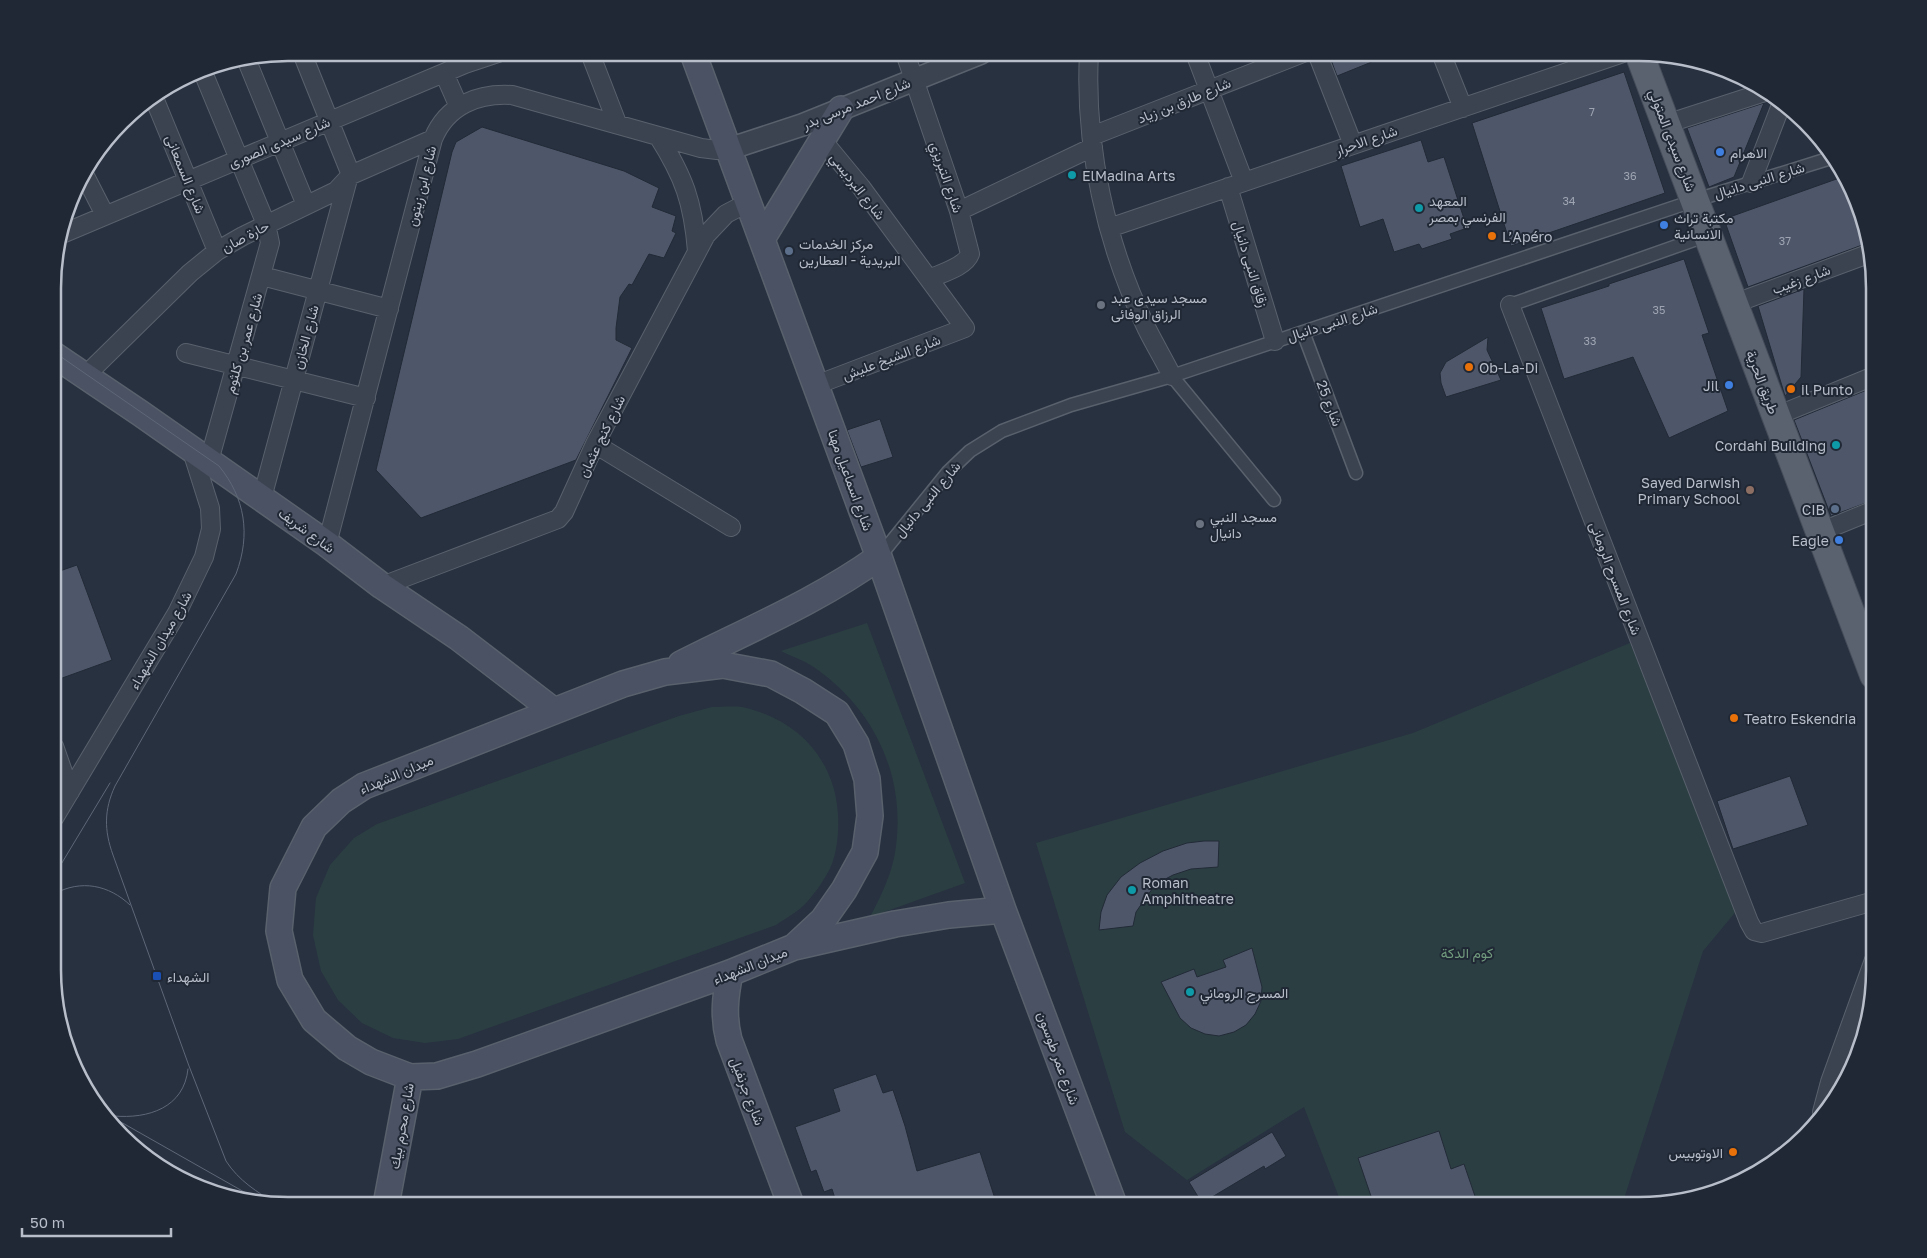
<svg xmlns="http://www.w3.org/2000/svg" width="1927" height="1258" font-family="'Golos Text',Vazirmatn,sans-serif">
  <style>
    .green { fill: #2b3f42 }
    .building { fill: #4e5769; stroke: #222a37 }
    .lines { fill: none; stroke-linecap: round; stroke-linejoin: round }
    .pedestrian-casing { stroke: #59616d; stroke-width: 15 }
    .minor-casing { stroke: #59616d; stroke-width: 20 }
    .tertiary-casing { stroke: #59616d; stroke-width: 24 }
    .secondary-casing { stroke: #59616d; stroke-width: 28 }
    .primary-casing { stroke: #454c59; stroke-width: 30 }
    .pedestrian { stroke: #3c4350; stroke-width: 12 }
    .minor { stroke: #3c4350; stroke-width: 18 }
    .tertiary { stroke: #3c4350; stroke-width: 21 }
    .secondary { stroke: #4a5263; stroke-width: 25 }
    .primary { stroke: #5a6270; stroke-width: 28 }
    .tram { stroke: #5e6777; stroke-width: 1 }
    .shop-dot { fill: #3f7fe0; stroke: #202835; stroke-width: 2 }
    .culture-dot { fill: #0f9aa8; stroke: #202835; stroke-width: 2 }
    .food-dot { fill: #e8710a; stroke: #202835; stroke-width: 2 }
    .service-dot { fill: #5c6f8a; stroke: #202835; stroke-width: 2 }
    .worship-dot { fill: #6b7280; stroke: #202835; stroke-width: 2 }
    .education-dot { fill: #8d6e63; stroke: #202835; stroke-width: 2 }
    .transit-dot { fill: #1a4fb4; stroke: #202835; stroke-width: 2 }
    .labels { text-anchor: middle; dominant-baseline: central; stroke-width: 4; stroke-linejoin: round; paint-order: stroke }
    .number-label { font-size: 11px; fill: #9ea4b2 }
    .street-label { font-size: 14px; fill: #b8beca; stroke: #202835 }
    .poi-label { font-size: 14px; fill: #b8beca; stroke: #202835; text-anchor: start }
    .park-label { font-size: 14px; fill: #719a7d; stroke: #202835 }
    .rim { fill: none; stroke: #b8beca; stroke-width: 2.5 }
  </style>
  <rect width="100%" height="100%" fill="#283140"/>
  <path class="green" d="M867 623 965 883 870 917C881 896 891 876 895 853 907 780 877 713 818 670 808 662 793 657 781 651Z
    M1630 643 1738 909 1703 951 1622 1205H1342L1304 1107 1187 1180 1125 1132 1036 843 1413 733Z
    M712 707C721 707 733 706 742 707 797 719 835 759 838 815 839 833 837 858 827 874 822 883 814 894 807 902 799 911 786 918 776 925L458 1039 425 1043 393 1038 362 1023 338 1000 321 971 313 935 316 898 330 865 354 838 377 824 679 716Z"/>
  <path class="building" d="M1328 52H1394V53L1337 76Z
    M1624 72 1665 193 1511 246 1472 123Z
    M1764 103 1734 177 1709 187 1687 128Z
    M482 127 624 171 659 188 652 207 676 216 672 231 676 233 664 258 649 254 632 285 629 284 620 297 616 328V340L632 348 576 460 421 518 376 470 452 152 456 142Z
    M1421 140 1428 162 1444 157 1467 228 1450 234 1452 239 1422 249 1419 244 1394 252 1383 219 1360 227 1341 166Z
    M1845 176 1865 244 1748 287 1724 219Z
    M1684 259 1709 333 1702 335 1728 411 1669 438 1633 357 1564 379 1541 308 1609 286V284Z
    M1804 289 1801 377 1785 396 1758 306Z
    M1488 337 1487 350 1501 380 1446 397 1441 383 1440 373 1446 362Z
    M1874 387V500L1831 516 1794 420Z
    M880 419 893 457 861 467 847 430Z
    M77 565 112 660 54 681V573Z
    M1790 776 1808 825 1733 849 1717 801Z
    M1204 841H1219L1218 867 1191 869 1173 875 1156 884 1147 896 1136 912 1133 926 1099 930 1101 912 1107 895 1121 877 1140 863 1163 851 1187 843Z
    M1252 948 1262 987 1261 1001 1255 1014 1246 1025 1234 1032 1219 1036 1205 1034 1191 1028 1180 1018 1161 982 1194 969 1197 977 1226 967 1223 960Z
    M876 1074 883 1093 893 1090 905 1126 917 1171 980 1152 997 1205H837L832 1189 824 1192 816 1170 811 1172 795 1127 840 1111 833 1089Z
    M1439 1131 1451 1169 1464 1164 1478 1205H1374L1358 1158Z
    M1272 1132 1286 1156 1265 1169 1264 1166 1202 1203 1189 1182Z"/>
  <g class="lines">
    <g class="pedestrian-casing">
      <path id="pedestrian" d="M1510 305 1708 235
        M1303 332 1356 473
        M1172 376 1274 500
        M879 557 948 472 970 451 1002 431 1071 405 1172 376 1696 200 1831 158"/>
    </g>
    <g class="minor-casing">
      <path id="minor" d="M302 53 351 175
        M590 53 617 123
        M905 53 959 211 970 254C965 267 942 273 929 279
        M1089 53C1084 146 1106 245 1147 329 1155 345 1164 360 1172 376
        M1195 53 1244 182
        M1317 53 1353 145
        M1441 53 1463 108
        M247 61 306 205
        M202 70 266 224 270 243 209 461
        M444 73 459 107
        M154 98 217 251
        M1666 124 1768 91
        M658 136C684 177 693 202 697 251
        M1092 136 1303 53
        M84 174 105 215
        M1751 183 1781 105
        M1228 187 1275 341
        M959 211 1093 147
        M1109 228 1623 53
        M62 234 465 64 498 53
        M262 276 389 309
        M1733 304 1868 254
        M1510 305 1749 922 1754 931 1762 933 1874 901
        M186 353 366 398
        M85 376 190 273 217 251 243 236 336 191 351 175 433 139
        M816 385 965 328 861 187 823 141
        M1776 416 1874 376
        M595 444 731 527
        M262 498 348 179
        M1820 532 1874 510
        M327 544 433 139C447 105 478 93 512 95L701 148 717 150 729 149
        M382 586 558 519 564 512 595 444 706 235 726 214 749 202
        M54 746 70 792
        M54 818 177 613 204 557 211 529 210 508 191 448
        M1822 1112 1830 1082 1874 960"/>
    </g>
    <g class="tertiary-casing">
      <path id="tertiary" d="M729 149 802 125 981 53"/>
    </g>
    <g class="secondary-casing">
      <path id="secondary" d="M693 53 879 557 1003 910 1114 1205
        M762 239 841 109
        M54 355 140 413 327 544 382 586 459 638 554 711
        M681 664C748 630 818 601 879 557
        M794 947 823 920 844 890 865 852 870 816 867 779 856 744 837 713 803 691 771 674 723 665 665 672 623 684 364 786 341 801 314 827 283 888 279 931 290 980 314 1020 347 1048 371 1062 410 1077 437 1076 477 1064 730 973 794 947 895 924 949 915 1003 910
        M730 973C725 997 723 1017 729 1040L791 1205
        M386 1205 410 1077"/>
    </g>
    <g class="primary-casing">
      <path id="primary" d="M1639 53 1874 675"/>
    </g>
    <use href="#pedestrian" class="pedestrian"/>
    <use href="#minor" class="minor"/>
    <use href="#tertiary" class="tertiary"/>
    <use href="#secondary" class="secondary"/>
    <use href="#primary" class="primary"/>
    <path class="tram" d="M54 352 219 466C245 498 251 534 236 574L115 786C104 810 104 830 113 855L189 1066 226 1161C239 1181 257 1192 277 1204
      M54 876 110 783
      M54 894C81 879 109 885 130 905
      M114 1116C148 1119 184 1108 188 1069
      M112 1117 253 1197"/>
  </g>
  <g class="shop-dot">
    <circle cx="1720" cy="152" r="5"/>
    <circle cx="1664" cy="225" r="5"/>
    <circle cx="1729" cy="385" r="5"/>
    <circle cx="1839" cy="540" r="5"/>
  </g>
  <g class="culture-dot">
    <circle cx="1072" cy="175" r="5"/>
    <circle cx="1419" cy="208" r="5"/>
    <circle cx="1836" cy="445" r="5"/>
    <circle cx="1132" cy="890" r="5"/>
    <circle cx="1190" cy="992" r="5"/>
  </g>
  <g class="food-dot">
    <circle cx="1492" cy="236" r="5"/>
    <circle cx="1469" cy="367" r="5"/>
    <circle cx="1791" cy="389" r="5"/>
    <circle cx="1734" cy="718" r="5"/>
    <circle cx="1733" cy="1152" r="5"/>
  </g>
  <g class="service-dot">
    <circle cx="789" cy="251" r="5"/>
    <circle cx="1835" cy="509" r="5"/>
  </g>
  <g class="worship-dot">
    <circle cx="1101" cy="305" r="5"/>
    <circle cx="1200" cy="524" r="5"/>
  </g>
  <circle class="education-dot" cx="1750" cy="490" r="5"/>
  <rect class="transit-dot" x="152" y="971" width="10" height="10" rx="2.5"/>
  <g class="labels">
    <g class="number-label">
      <text x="1592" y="111">7</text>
      <text x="1630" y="175">36</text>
      <text x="1569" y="200">34</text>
      <text x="1785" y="240">37</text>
      <text x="1659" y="309">35</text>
      <text x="1590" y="340">33</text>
    </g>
    <g class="street-label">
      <text transform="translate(1184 100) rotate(-22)">شارع طارق بن زياد</text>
      <text transform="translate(856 103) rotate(-22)">شارع احمد مرسى بدر</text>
      <text transform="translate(1366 140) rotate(-19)">شارع الاحرار</text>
      <text transform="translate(1673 140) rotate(69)">شارع سيدى المتولي</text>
      <text transform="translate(279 142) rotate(-23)">شارع سيدى الصورى</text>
      <text transform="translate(186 174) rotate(68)">شارع السمعانى</text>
      <text transform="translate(947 177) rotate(71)">شارع التبريزي</text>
      <text transform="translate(1759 180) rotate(-17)">شارع النبى دانيال</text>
      <text transform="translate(421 186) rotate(-76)">شارع ابن زيتون</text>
      <text transform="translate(858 186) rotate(52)">شارع البرديسي</text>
      <text transform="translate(245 236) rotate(-28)">حارة صان</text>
      <text transform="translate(1251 264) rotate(73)">زقاق النبى دانيال</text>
      <text transform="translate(1801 279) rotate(-20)">شارع زغيب</text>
      <text transform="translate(1332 322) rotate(-18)">شارع النبى دانيال</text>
      <text transform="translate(305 337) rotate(-75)">شارع الخازن</text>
      <text transform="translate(243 343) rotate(-74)">شارع عمر بن كلثوم</text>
      <text transform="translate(891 357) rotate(-21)">شارع الشيخ عليش</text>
      <text transform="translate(1763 382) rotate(69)">طريق الحرية</text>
      <text transform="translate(1330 403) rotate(69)">شارع 25</text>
      <text transform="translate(601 436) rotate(-64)">شارع كنج عثمان</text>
      <text transform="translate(851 480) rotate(70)">شارع اسماعيل مهنا</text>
      <text transform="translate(927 499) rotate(-50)">شارع النبى دانيال</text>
      <text transform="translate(307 530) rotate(36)">شارع شريف</text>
      <text transform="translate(1616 578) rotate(69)">شارع المسرح الرومانى</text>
      <text transform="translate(160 640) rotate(-60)">شارع ميدان الشهداء</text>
      <text transform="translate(396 774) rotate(-23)">ميدان الشهداء</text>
      <text transform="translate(750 965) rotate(-22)">ميدان الشهداء</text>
      <text transform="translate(1059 1058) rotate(70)">شارع عمر طوسون</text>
      <text transform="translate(748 1091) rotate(69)">شارع جرنفيل</text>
      <text transform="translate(401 1126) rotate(-80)">شارع محرم بيك</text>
    </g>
    <g class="poi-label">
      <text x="1730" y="152">الاهرام</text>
      <text x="1082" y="175">ElMadina Arts</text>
      <text x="1429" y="200">المعهد<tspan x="1429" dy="16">الفرنسي بمصر</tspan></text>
      <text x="1674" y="217">مكتبة تراث<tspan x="1674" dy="16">الانسانية</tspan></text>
      <text x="1502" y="236">L’Apéro</text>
      <text x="799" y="243">مركز الخدمات<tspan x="799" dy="16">البريدية - العطارين</tspan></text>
      <text x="1111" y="297">مسجد سيدى عبد<tspan x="1111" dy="16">الرزاق الوفائى</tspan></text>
      <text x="1479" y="367">Ob-La-Di</text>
      <text x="1719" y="385" text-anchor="end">Jil</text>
      <text x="1801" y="389">il Punto</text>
      <text x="1826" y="445" text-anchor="end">Cordahi Building</text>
      <text x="1740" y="482" text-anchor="end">Sayed Darwish<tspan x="1740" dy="16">Primary School</tspan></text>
      <text x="1825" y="509" text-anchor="end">CIB</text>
      <text x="1210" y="516">مسجد النبي<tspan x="1210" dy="16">دانيال</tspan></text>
      <text x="1829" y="540" text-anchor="end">Eagle</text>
      <text x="1744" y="718">Teatro Eskendria</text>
      <text x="1142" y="882">Roman<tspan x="1142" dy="16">Amphitheatre</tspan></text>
      <text x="167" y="976">الشهداء</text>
      <text x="1200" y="992">المسرح الروماني</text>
      <text x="1723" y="1152" text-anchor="end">الاوتوبيس</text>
    </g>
    <g class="park-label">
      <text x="1467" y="952">كوم الدكة</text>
    </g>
  </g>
  <path d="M0 0H1927V1258H0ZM288 61H1639A227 227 0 0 1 1866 288V970A227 227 0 0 1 1639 1197H288A227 227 0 0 1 61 970V288A227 227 0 0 1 288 61Z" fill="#202835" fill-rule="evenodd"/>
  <path class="rim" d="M288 61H1639A227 227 0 0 1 1866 288V970A227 227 0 0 1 1639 1197H288A227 227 0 0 1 61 970V288A227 227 0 0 1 288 61Z"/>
  <path d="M22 1228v8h149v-8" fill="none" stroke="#b8beca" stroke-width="2.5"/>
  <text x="30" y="1228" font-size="15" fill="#b8beca" stroke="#202835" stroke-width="4" paint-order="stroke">50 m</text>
</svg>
